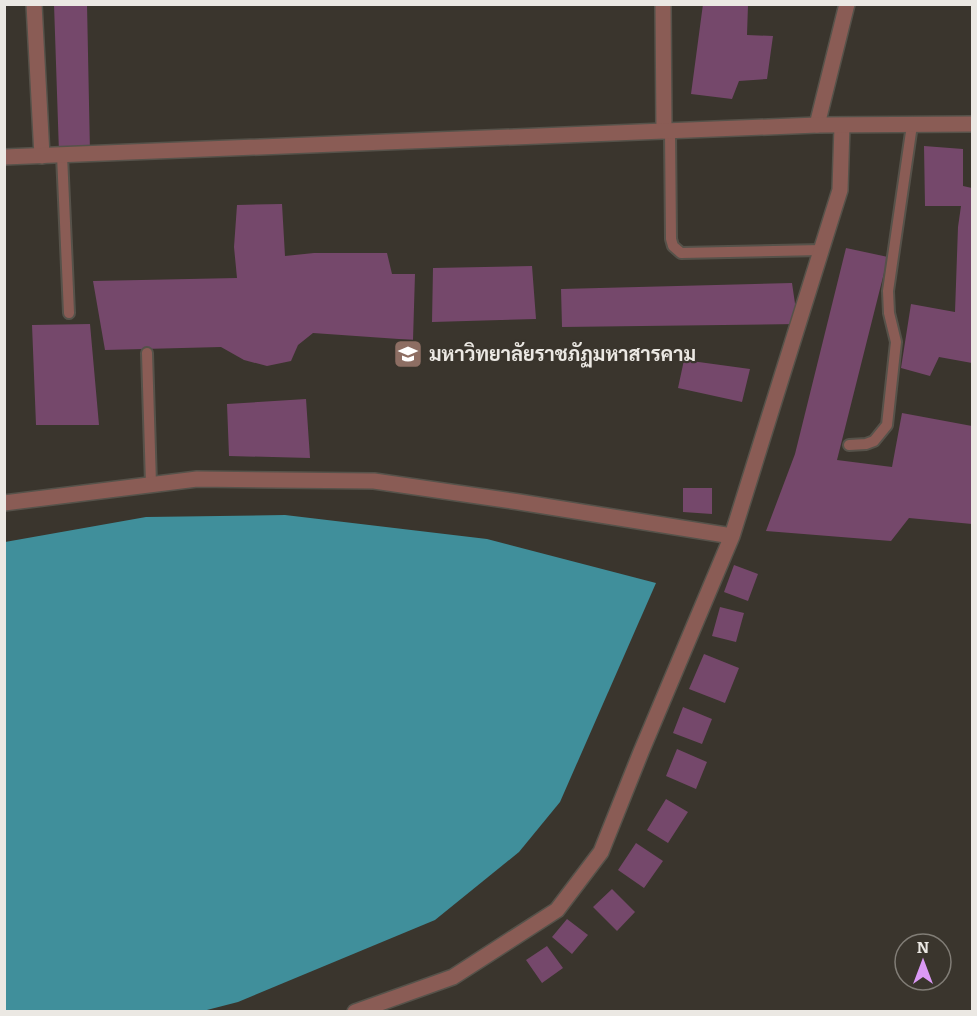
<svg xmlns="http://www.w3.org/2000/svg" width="977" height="1016" font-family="Bitter,Sarabun,serif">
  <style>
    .water { fill: #408f9b }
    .building { fill: #75486b }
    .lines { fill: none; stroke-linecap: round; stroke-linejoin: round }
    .service-casing { stroke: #56524a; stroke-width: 14 }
    .minor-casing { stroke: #56524a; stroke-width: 18 }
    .tertiary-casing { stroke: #56524a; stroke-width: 18 }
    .service { stroke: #8a5c55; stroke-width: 10 }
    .minor { stroke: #8a5c55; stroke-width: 15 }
    .tertiary { stroke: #8a5c55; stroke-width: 15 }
    .labels { text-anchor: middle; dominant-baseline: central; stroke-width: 4.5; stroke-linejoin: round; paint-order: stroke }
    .poi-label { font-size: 20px; font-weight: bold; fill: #ebe8e3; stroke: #3a352d; text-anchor: start }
  </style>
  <rect width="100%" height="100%" fill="#3a352d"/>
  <path class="water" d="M285 515 487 539 656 583 560 802 519 852 435 920 238 1002 203 1011H5V542L146 517Z"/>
  <path class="building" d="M54 4H87L90 153H59Z
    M703 4 748 5 747 35 773 36 767 79 739 81 732 99 691 94Z
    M924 146 963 149V186L972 188V363L939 357 930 376 901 368 911 304 955 312 958 227 961 206H925Z
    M282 204 285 256 314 253H387L392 274H415L413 340 313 333 298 345 291 361 267 366 244 360 221 347 105 350 93 281 237 278 234 247 237 205Z
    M846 248 888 257 837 460 892 467 902 413 972 426V524L909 518 891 541 766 531 795 454Z
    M532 266 536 319 432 322 433 268Z
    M792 283 798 324 562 327 561 289Z
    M90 324 99 425H36L32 325Z
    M684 360 750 369 742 402 678 388Z
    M306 399 310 458 229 456 227 404Z
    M683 488H712V514L683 512Z
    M734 565 758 574 748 601 724 592Z
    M720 607 744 613 736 642 712 636Z
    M704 654 739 668 725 703 689 689Z
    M683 707 712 719 702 744 673 733Z
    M677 749 707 762 696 789 666 776Z
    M666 799 688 812 668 843 647 830Z
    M636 843 663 861 644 888 618 870Z
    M612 889 635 912 617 931 593 907Z
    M567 919 588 935 572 954 552 937Z
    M547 946 563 968 542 983 526 960Z"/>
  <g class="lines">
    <g class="service-casing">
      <path id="service" d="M670 131 671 239 673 246 681 253 821 250
        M62 155 69 313
        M147 353 151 484
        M849 445 866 444 874 441 887 425 896 342 889 313 888 291 912 125"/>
    </g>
    <g class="minor-casing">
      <path id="minor" d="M34 4 42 156
        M663 4 664 131
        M817 125 847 4
        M4 503 197 479 374 481 519 502 732 536
        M355 1012 453 977 557 910 601 852 641 752 732 536 840 190 842 126"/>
    </g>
    <g class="tertiary-casing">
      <path id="tertiary" d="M4 157 817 125 972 124"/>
    </g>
    <use href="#service" class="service"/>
    <use href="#minor" class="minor"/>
    <use href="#tertiary" class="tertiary"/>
  </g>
  <defs>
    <g id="university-square" transform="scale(1.5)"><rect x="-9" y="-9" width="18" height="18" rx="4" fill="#8d6e63" stroke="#3a352d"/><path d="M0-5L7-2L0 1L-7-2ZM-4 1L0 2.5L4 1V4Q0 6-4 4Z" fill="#fff"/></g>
  </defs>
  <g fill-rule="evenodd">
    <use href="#university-square" x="408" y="354"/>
  </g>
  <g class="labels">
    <g class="poi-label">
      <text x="429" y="354">มหาวิทยาลัยราชภัฏมหาสารคาม</text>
    </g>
  </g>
  <rect width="977" height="1016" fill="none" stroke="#ebe8e3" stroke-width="12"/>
  <g transform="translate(923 962)"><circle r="28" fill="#3a352d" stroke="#817d76" stroke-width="1.5"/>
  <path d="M0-4.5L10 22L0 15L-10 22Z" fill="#db99f5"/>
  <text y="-9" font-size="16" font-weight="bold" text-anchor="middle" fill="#ebe8e3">N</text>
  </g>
</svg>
